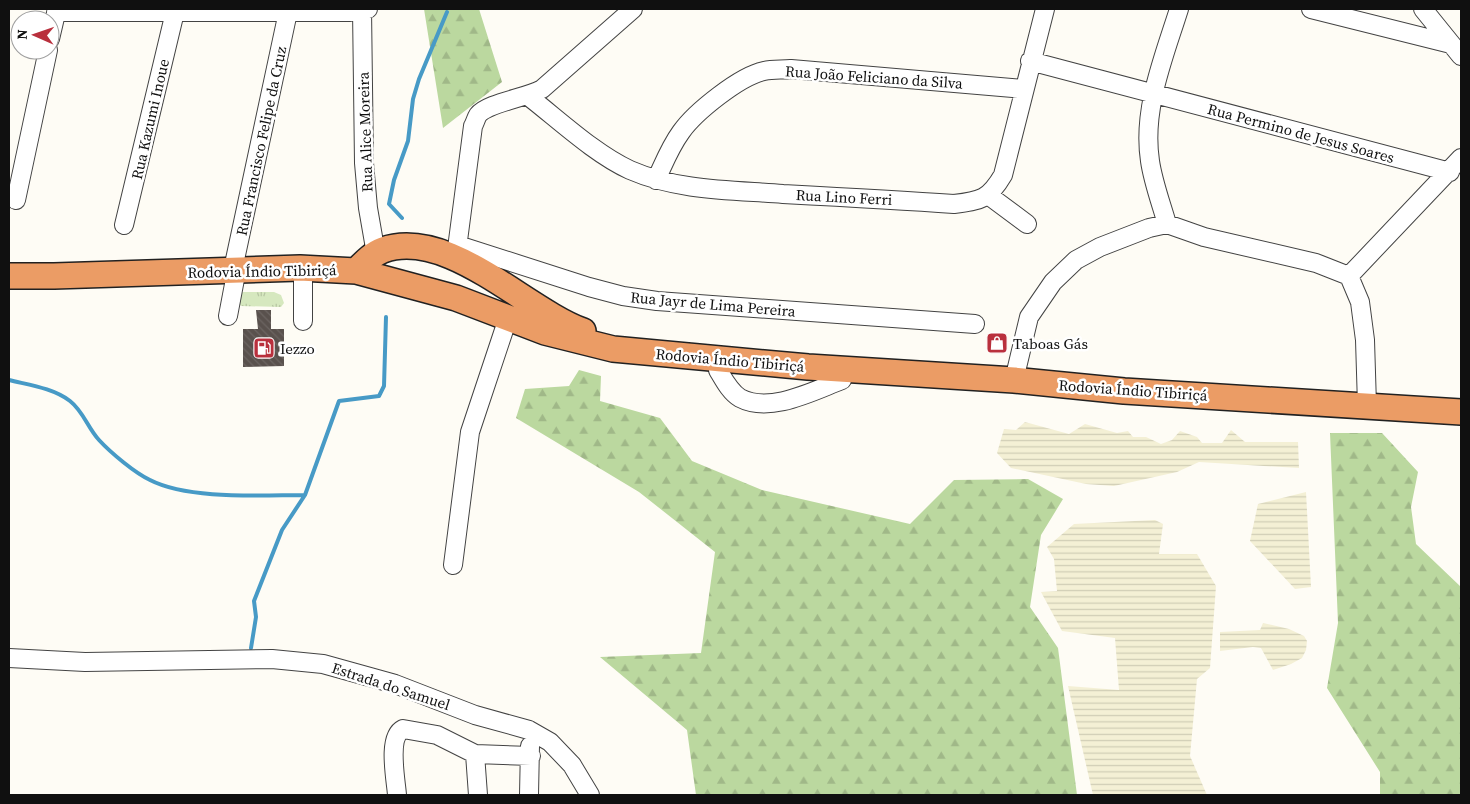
<svg xmlns="http://www.w3.org/2000/svg" width="1470" height="804" font-family="'Source Serif 4',serif">
  <style>
    .farmland { fill: url(#farmland-rules) }
    .grass { fill: url(#grass-tufts) }
    .forest { fill: url(#forest-firs) }
    .lines { fill: none; stroke-linecap: round; stroke-linejoin: round }
    .stream { stroke: #479ac6; stroke-width: 4 }
    .building { fill: url(#building-back-hatch) }
    .minor-casing { stroke: #434343; stroke-width: 20 }
    .highway-casing { stroke: #212121; stroke-width: 28 }
    .minor { stroke: #fff; stroke-width: 18 }
    .highway { stroke: #eb9c65; stroke-width: 25 }
    .labels { text-anchor: middle; dominant-baseline: central; stroke-width: 5; stroke-linejoin: round; paint-order: stroke }
    .street-label { font-size: 15px; fill: #101010; stroke: #fff }
    .poi-label { font-size: 15px; fill: #101010; stroke: #fff; text-anchor: start }
  </style>
  <defs>
    <pattern id="farmland-rules" width="6" height="5" patternUnits="userSpaceOnUse" patternTransform="scale(1.25)"><rect width="6" height="5" fill="#f4f0d5"/><path d="M0 2.5h6" fill="none" stroke="#d0cdb6"/></pattern>
    <pattern id="grass-tufts" width="24" height="20" patternUnits="userSpaceOnUse" patternTransform="scale(1.25)"><rect width="24" height="20" fill="#d6e8bf"/><path d="M3 7l-1-3M5 7V3M7 7l1-3M15 17l-1-3M17 17v-4M19 17l1-3" fill="none" stroke="#b7c6a3"/></pattern>
    <pattern id="forest-firs" width="22" height="20" patternUnits="userSpaceOnUse" patternTransform="scale(1.25)"><rect width="22" height="20" fill="#bbd89f"/><path d="M5 1l3.5 6h-7zM16 11l3.5 6h-7z" fill="#a0b888"/></pattern>
    <pattern id="building-back-hatch" width="6" height="6" patternUnits="userSpaceOnUse" patternTransform="scale(1.25)"><rect width="6" height="6" fill="#59514d"/><path d="M-1 5l2 2M0 0l6 6M5-1l2 2" fill="none" stroke="#6c6562"/></pattern>
  </defs>
  <rect width="100%" height="100%" fill="#fefcf5"/>
  <path class="farmland" d="M1025 422 1069 434 1085 424 1117 433 1128 431 1133 437H1146L1161 444 1172 440 1180 431 1197 437 1202 443H1222L1231 430 1245 442H1298L1299 468 1199 462 1177 472 1114 486 1086 484 1011 468 997 453 1004 429 1016 430Z
    M1306 492 1311 587 1295 589 1250 541 1258 504Z
    M1155 520 1163 524 1159 554H1197L1216 586 1210 668 1197 679 1190 756 1207 795H1093L1068 686 1119 690 1115 638 1062 631 1041 592 1057 591 1054 559 1047 547 1074 524Z
    M1263 623 1289 629 1304 636 1307 641 1306 650 1302 658 1291 664 1273 670 1261 648 1253 647 1220 651V632L1260 630Z"/>
  <path class="grass" d="M243 292H274L281 295 284 303 281 307 241 306 237 301 239 294Z"/>
  <path class="forest" d="M424 9H479L502 82 443 128Z
    M579 370 601 376 600 401 660 418 692 461 762 490 910 524 954 480 1028 479 1063 499 1041 535 1030 607 1058 648 1077 795H696L687 730 600 657 701 653 715 552 639 492 516 418 525 389 569 386Z
    M1330 433H1382L1418 472 1411 507 1416 544 1461 587V795H1380V772L1327 688 1338 623Z"/>
  <g class="lines">
    <path class="stream" d="M402 218 389 204 394 180 408 141 413 99 419 79 447 12
      M9 380C29 385 53 388 70 401 83 411 88 428 99 440 111 453 135 473 150 480 189 500 261 495 305 495
      M251 648 256 617 254 601 282 530 305 495 339 401 379 396 384 386 386 317"/>
  </g>
  <path class="building" d="M256 310H271V329H284V366L243 367V329H258Z"/>
  <g class="lines">
    <g class="minor-casing">
      <path id="minor" d="M362 9 364 163 368 208 376 254
        M1311 9 1451 44
        M1423 9 1461 56
        M56 12H350L368 9
        M50 39 57 9
        M1030 61 1450 172
        M528 96C559 120 595 154 630 170 678 191 732 190 783 194 840 197 897 200 954 204 981 201 989 199 1003 175L1045 9
        M656 180C664 163 670 147 681 132 695 112 740 76 764 71 773 69 782 70 791 69L1023 89
        M988 195 1027 224
        M16 200 48 50
        M1167 224C1161 203 1153 182 1150 161 1142 109 1164 57 1179 9
        M124 225 175 12
        M458 245 589 287 623 296 657 301 975 324
        M456 256 473 126C475 123 476 118 478 115 487 103 526 98 542 89L633 9
        M233 269 288 12
        M1349 276 1461 158
        M303 279V321
        M228 316 235 279
        M718 370C724 380 730 392 740 398 770 414 813 391 842 380
        M1014 380 1029 317 1053 282 1076 260 1100 247 1149 228 1167 224 1204 237 1316 263 1349 276 1360 302 1365 340 1367 405
        M453 565 470 432 505 327
        M9 658 85 662 272 659 323 664 395 684 475 715 529 730 550 742 572 765 590 795
        M475 754 478 795
        M397 795C396 780 387 737 403 729L437 735 475 754 531 756
        M529 795 530 746"/>
    </g>
    <g class="highway-casing">
      <path id="highway" d="M356 271C364 263 372 254 383 250 448 227 525 310 583 331
        M9 276H54L300 268 356 271 456 298 545 332 613 349 808 367 1014 380 1124 391 1461 412"/>
    </g>
    <use href="#minor" class="minor"/>
    <use href="#highway" class="highway"/>
  </g>
  <defs>
    <g id="shop-square" transform="scale(1.125)"><rect x="-9" y="-9" width="18" height="18" rx="4" fill="#b9303d" stroke="#fff"/><path d="M-5-2.5h2.3a2.7 3.5 0 0 1 5.4 0H5L5.5 6h-11ZM-1.5-2.5h3a1.5 2.3 0 0 0-3 0Z" fill="#fff"/></g>
    <g id="fuel-square" transform="scale(1.125)"><rect x="-9" y="-9" width="18" height="18" rx="4" fill="#b9303d" stroke="#fff"/><path d="M-5.5-6h7V0h2V4h1.3V-2.5L3-4.5l.8-.8L6-3V5H2.5V1h-1V6h-7ZM-4.2-4.7v3.2H.2V-4.7Z" fill="#fff"/></g>
  </defs>
  <g fill-rule="evenodd">
    <use href="#shop-square" x="997" y="343"/>
    <use href="#fuel-square" x="264" y="348"/>
  </g>
  <g class="labels">
    <g class="street-label">
      <text transform="translate(874 77) rotate(4)">Rua João Feliciano da Silva</text>
      <text transform="translate(150 119) rotate(-77)">Rua Kazumi Inoue</text>
      <text transform="translate(365 132) rotate(-92)">Rua Alice Moreira</text>
      <text transform="translate(1301 133) rotate(15)">Rua Permino de Jesus Soares</text>
      <text transform="translate(261 141) rotate(-78)">Rua Francisco Felipe da Cruz</text>
      <text transform="translate(844 197) rotate(3)">Rua Lino Ferri</text>
      <text transform="translate(262 271) rotate(-1)">Rodovia Índio Tibiriçá</text>
      <text transform="translate(713 304) rotate(5)">Rua Jayr de Lima Pereira</text>
      <text transform="translate(730 360) rotate(5)">Rodovia Índio Tibiriçá</text>
      <text transform="translate(1133 390) rotate(4)">Rodovia Índio Tibiriçá</text>
      <text transform="translate(391 686) rotate(18)">Estrada do Samuel</text>
    </g>
    <g class="poi-label">
      <text x="1013" y="343">Taboas Gás</text>
      <text x="280" y="348">Iezzo</text>
    </g>
  </g>
  <rect width="1470" height="804" fill="none" stroke="#101010" stroke-width="20"/>
  <g transform="translate(35 35) rotate(272)"><circle r="24" fill="#ffffff" stroke="#9f9f9f"/>
  <path d="M0-4L9 19L0 12L-9 19Z" fill="#b9303d"/>
  <text y="-8" font-size="14" font-weight="bold" text-anchor="middle" fill="#101010">N</text>
  </g>
</svg>
